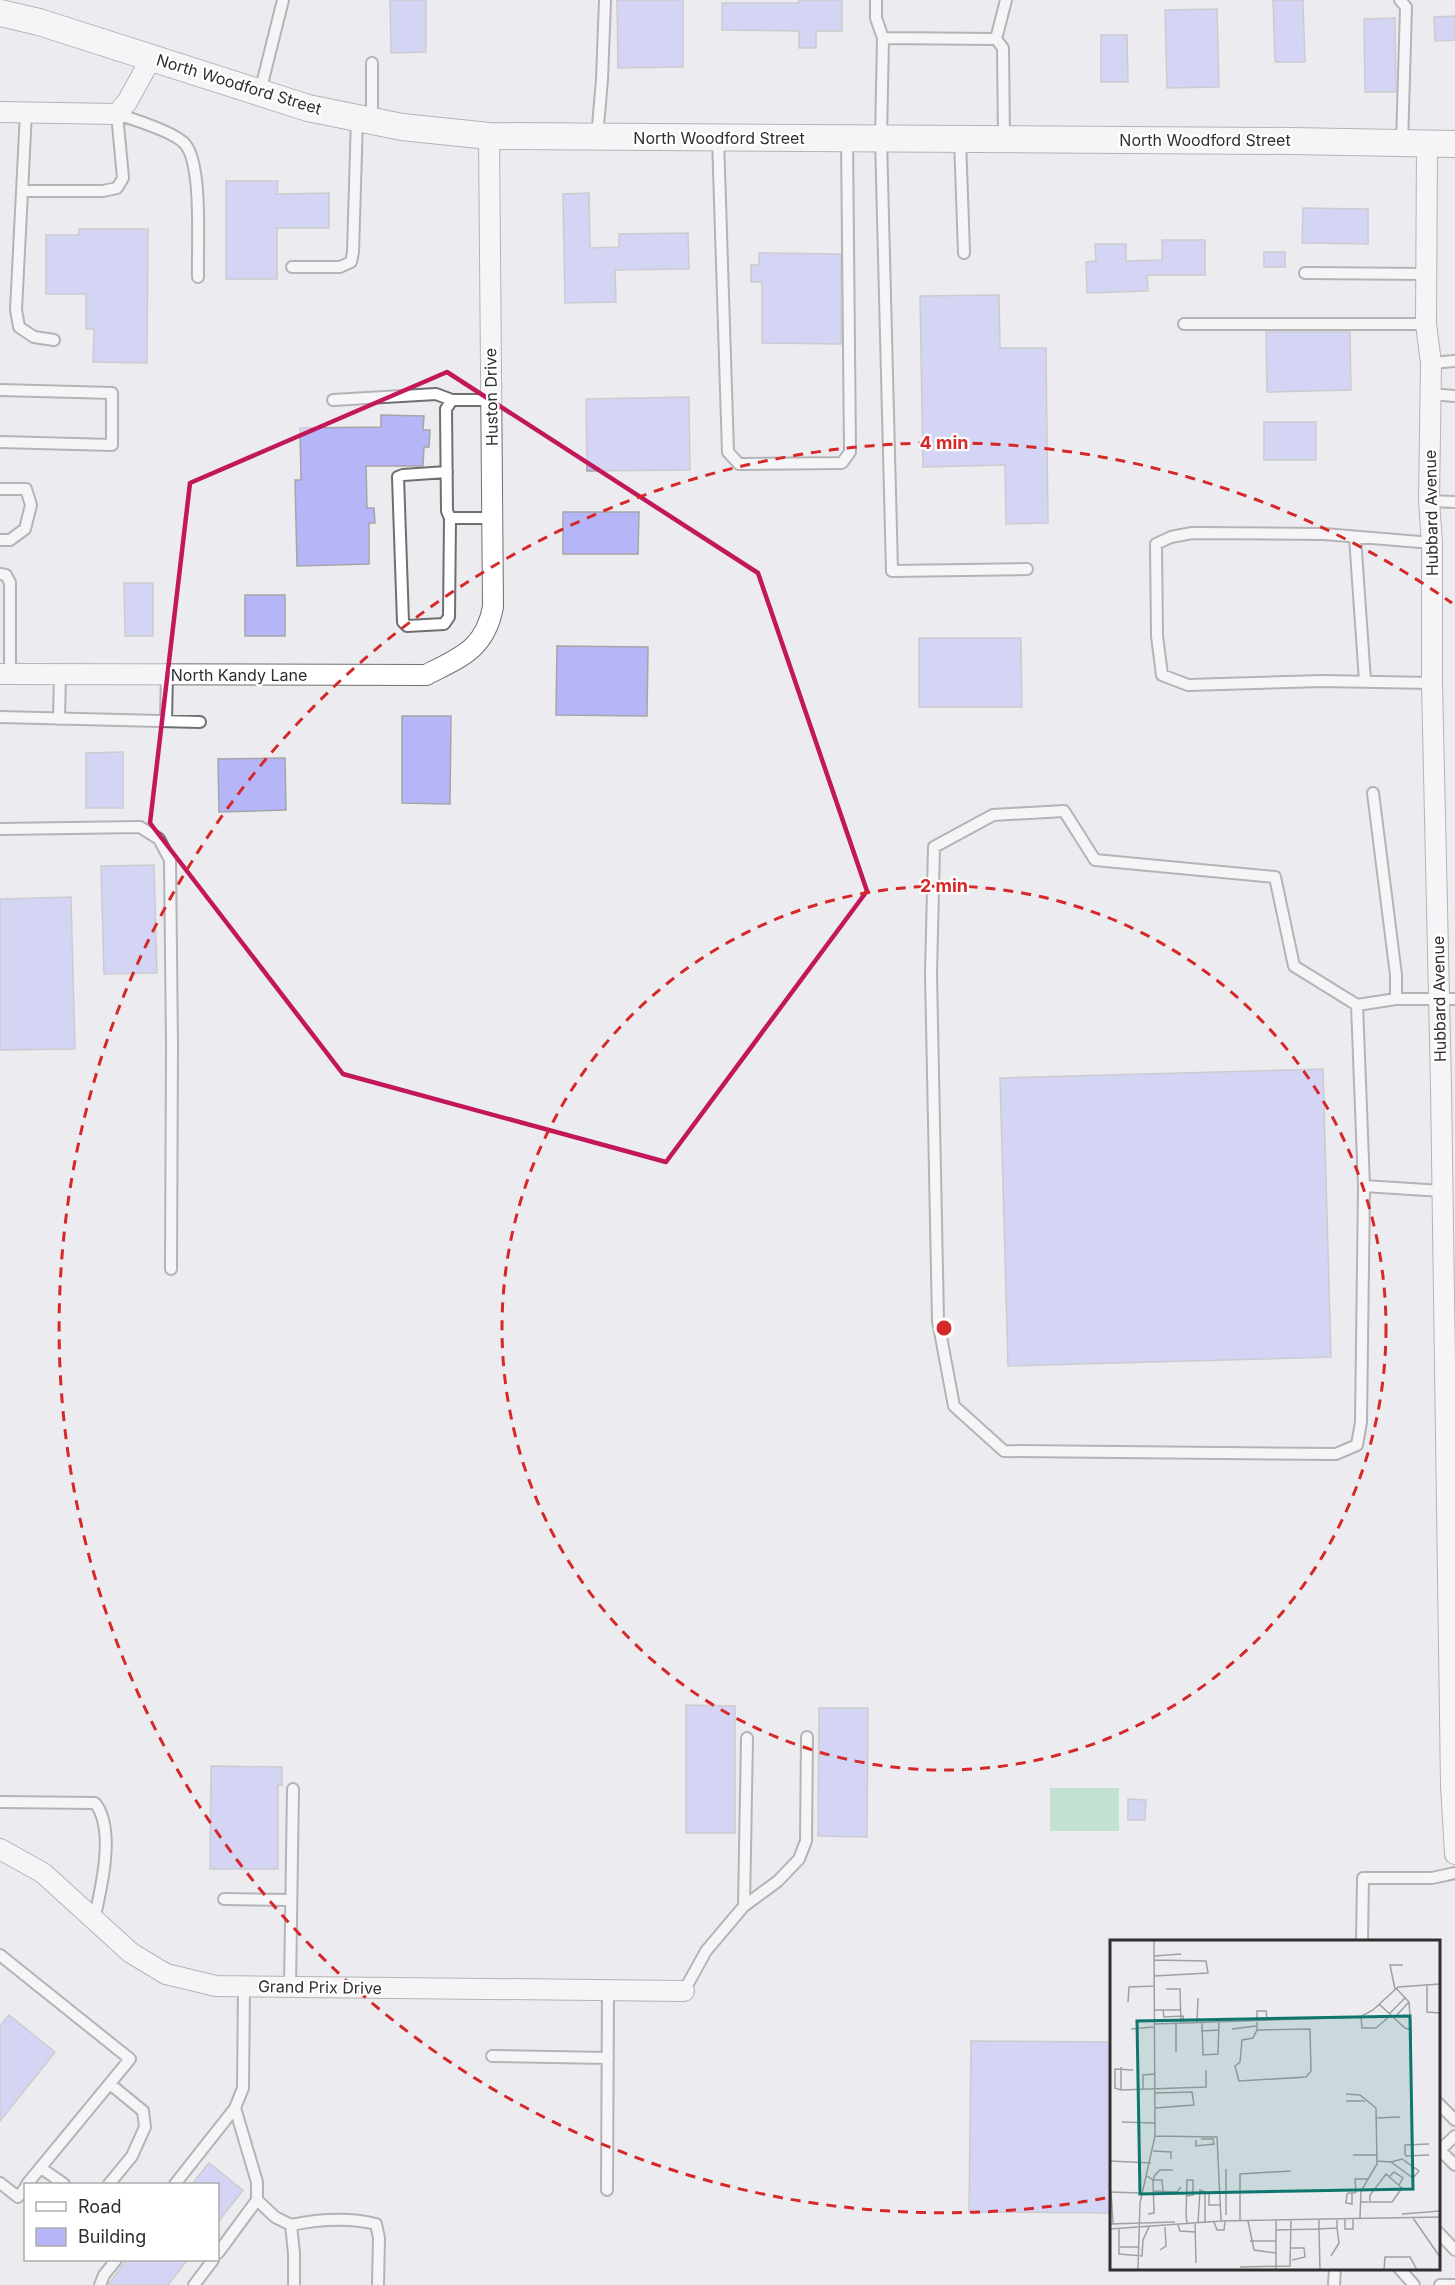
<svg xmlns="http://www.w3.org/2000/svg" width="1455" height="2285" font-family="Inter,sans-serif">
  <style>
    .green { fill: #90d3b0 }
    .building { fill: #b6b5f8; stroke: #a5a5a8; stroke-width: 1.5 }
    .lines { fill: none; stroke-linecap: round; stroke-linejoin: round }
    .service-casing { stroke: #6f6f72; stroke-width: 14 }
    .minor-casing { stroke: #6f6f72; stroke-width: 22 }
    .tertiary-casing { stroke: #6f6f72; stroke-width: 28 }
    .service { stroke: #fff; stroke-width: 10 }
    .minor { stroke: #fff; stroke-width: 20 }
    .tertiary { stroke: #fff; stroke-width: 26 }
    .marked { fill: none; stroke: #c2185b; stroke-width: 4.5; stroke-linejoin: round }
    .ring { fill: none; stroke: #d62828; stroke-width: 3; stroke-dasharray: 10 8 }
    .labels { text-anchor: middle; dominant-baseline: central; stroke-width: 4.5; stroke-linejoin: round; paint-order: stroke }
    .street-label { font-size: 16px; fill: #2f2f30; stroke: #fff }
    .inset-road { fill: none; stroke: #a0a0a3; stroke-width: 1.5 }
    .view { fill: #0f766e; fill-opacity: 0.15; stroke: #0f766e; stroke-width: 3 }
    .inset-edge { fill: none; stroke: #2f2f30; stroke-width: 3 }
    .centre { fill: #d62828; stroke: #fff; stroke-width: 3 }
    .ring-label { font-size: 18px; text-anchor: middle; font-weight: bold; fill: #d62828; stroke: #fff; stroke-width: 4.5; stroke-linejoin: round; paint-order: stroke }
  </style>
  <rect width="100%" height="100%" fill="#ececf0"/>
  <path class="green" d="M1050 1788H1119V1831H1050Z"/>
  <path class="building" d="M390 0H426V52L391 53Z
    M617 0H683V67L618 68Z
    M799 0H842V31H816V48H799V31L722 30V3H799Z
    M1273 0H1303L1305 62H1275Z
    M1217 9 1219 87 1167 88 1165 10Z
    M1455 16V40L1435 41 1434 17Z
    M1395 18 1396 92H1365L1364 19Z
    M1101 35H1127L1128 82H1101Z
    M226 181H278L277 194 329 193V228H277V279H226Z
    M589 193 590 248 619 247V234L688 233 689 269 615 270 616 302 565 303 563 194Z
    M1303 208 1368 209V244L1302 243Z
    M79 229H148L147 363 93 362 94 329H86V294H46V235H79Z
    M1162 240H1205V275H1147L1148 291 1087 293 1086 262 1096 261 1095 244H1126V261L1162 260Z
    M1264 252H1285V267H1264Z
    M759 253 841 254V344L762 343V282H751V265H759Z
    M999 295 1000 348H1046L1048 523 1006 524 1005 465 923 467 920 296Z
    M1266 332H1350L1351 390 1267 392Z
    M689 397 690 470 587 471 586 399Z
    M381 415 424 416 423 430H430L429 447H424L423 466H366L367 508H374L375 523H369V564L297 566 295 480H301L300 428 381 427Z
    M1264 422H1316V460H1264Z
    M563 512H639L638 554H563Z
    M124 583H153V636H125Z
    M245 595H285V636H245Z
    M919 638H1021L1022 707H919Z
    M557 646 648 647 647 716 556 715Z
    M402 716H451L450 804 402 803Z
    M123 752V808H86V753Z
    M285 758 286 810 219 812 218 759Z
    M154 865 157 973 104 974 101 866Z
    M71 897 75 1049 0 1050V899Z
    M1323 1069 1331 1357 1008 1366 1000 1078Z
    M686 1705 735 1706V1833H686Z
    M819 1708H868L867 1837 818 1836Z
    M211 1766 282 1767V1785H278V1869H210Z
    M1128 1799 1146 1800 1145 1820H1128Z
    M9 2015 55 2052 0 2121V2026Z
    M971 2041 1112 2042V2213L969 2212Z
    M209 2163 243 2190 218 2222V2184H192Z
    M127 2259H188L168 2285H108Z"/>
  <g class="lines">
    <g class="service-casing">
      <path id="service" d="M876 0V18L883 38 881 139 892 571 1027 569
        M1400 0 1406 7 1402 144
        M883 38 996 39 1003 48 1004 139
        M996 39 1006 0
        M260 92 283 0
        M26 113 16 310 19 327 34 337 54 340
        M372 120V63
        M597 137 602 80 605 0
        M718 138 728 452 739 464 842 463 850 452 847 138
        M960 139 964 253
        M22 191H103L117 188 123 178 117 114C133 119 175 132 185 144 203 165 197 247 198 277
        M292 267H340L351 262 353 252 357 118
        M1305 273 1426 274
        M1184 324H1426
        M1431 363 1455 361
        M0 390 112 393V445L0 442
        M1431 394 1455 396
        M333 400 436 394 452 400
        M491 400H452L446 409 447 511 450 518H492
        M447 472 403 475 398 477 403 622 407 626 444 624 449 617 450 518
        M0 489H26L31 505 25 529 10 540H0
        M1429 501 1455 502
        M1355 537 1365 681
        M0 574 6 575 10 583V674
        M1432 683 1322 681 1188 685 1162 675 1157 636 1156 544 1171 537 1192 533 1324 534 1432 543
        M0 717 200 722
        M59 719 60 674
        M166 721 167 674
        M1373 793 1396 975V999
        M0 829 140 827 159 839 170 860 172 1045 171 1269
        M1357 1005 1364 1186 1361 1422 1357 1445 1336 1454 1004 1451 954 1406 938 1321 931 974 934 847 993 815 1064 811 1095 860 1275 877 1294 966 1357 1005 1396 999H1455
        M1364 1186 1442 1191
        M0 1802 95 1803C116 1829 101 1889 94 1920
        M224 1899 291 1900
        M744 1906 747 1738
        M1362 1942 1363 1878H1432L1455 1873
        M0 1955 130 2059 27 2184
        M290 1987 293 1789
        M684 1991 706 1951 744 1906 778 1881 799 1859 806 1841 807 1737
        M492 2056 608 2058
        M1438 2103 1455 2120
        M1440 2150 1455 2165
        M1438 2152 1455 2136
        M41 2168 64 2184
        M0 2183 18 2197 26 2187
        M109 2184 132 2156 145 2127 143 2111 110 2084
        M175 2184 235 2108 243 2088 244 1986
        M607 2190 608 1990
        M257 2200 275 2217 291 2225 294 2253V2285
        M291 2225C320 2219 347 2217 376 2224L379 2238 378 2285
        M1438 2232 1455 2250
        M218 2253 257 2200V2182L235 2108
        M1399 2268 1414 2285
        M100 2285 104 2275 116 2260
        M194 2285 213 2260
        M1334 2285 1335 2268
        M1440 2285H1455"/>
    </g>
    <g class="minor-casing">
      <path id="minor" d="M0 112 117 114 127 102 152 57
        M1427 145 1426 324 1431 363 1429 501 1432 543V683L1441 1086 1451 1785 1455 1854
        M0 674 426 675C461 657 485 649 493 607L489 136
        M0 1849 43 1873 131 1953 166 1974 216 1986 684 1991"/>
    </g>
    <g class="tertiary-casing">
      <path id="tertiary" d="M0 13 39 22 308 108 402 127 489 136 1291 141 1455 144"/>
    </g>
    <use href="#service" class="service"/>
    <use href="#minor" class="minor"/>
    <use href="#tertiary" class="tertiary"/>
  </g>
  <path d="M0 0H1455V2285H0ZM447 372 758 573 867 891 666 1162 343 1074 150 823 190 483Z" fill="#ececf0" fill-opacity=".55" fill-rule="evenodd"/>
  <path class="marked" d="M447 372 758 573 867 891 666 1162 343 1074 150 823 190 483Z"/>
  <g class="ring">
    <circle cx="944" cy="1328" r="442"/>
    <path d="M1105 2198A885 885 0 1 1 1452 603"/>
  </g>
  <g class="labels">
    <g class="street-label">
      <text transform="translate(239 84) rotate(17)">North Woodford Street</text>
      <text x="719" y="138">North Woodford Street</text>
      <text x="1205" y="140">North Woodford Street</text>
      <text transform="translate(491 397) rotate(-91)">Huston Drive</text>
      <text transform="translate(1431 513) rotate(-91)">Hubbard Avenue</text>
      <text x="239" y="675">North Kandy Lane</text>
      <text transform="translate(1439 999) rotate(-91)">Hubbard Avenue</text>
      <text transform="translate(320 1987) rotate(1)">Grand Prix Drive</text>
    </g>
  </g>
  <g transform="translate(1110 1940)">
    <rect width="330" height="330" fill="#ececf0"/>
    <path class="inset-road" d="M44 16 71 14M44 20 96 21 98 33 44 36M317 44V72L330 73M56 49H70L71 83M285 49 280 25H293M18 62 19 47 45 46M269 64 295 88 301 90 299 62 286 48M44 70H70M53 70 54 77 73 76 74 83M279 74 295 58M251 76 252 88H266L281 75M284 78 299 62M92 82 93 115 108 114 109 82M66 83V112M87 83 88 58M44 84 250 77 263 70 288 47 330 44M21 89 44 87M122 89 146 86M147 90 200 89 201 131 196 137 129 141 125 126 130 122 132 100 143 98 147 90V71H156L157 80M301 90V135M91 91 109 90M11 127V150L96 147V130M33 149V135L45 134M11 150 5 148V129L23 130M45 153 82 152 84 165 45 168M236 154 250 155 266 168 267 224 251 251 250 278M236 161H255M266 178 290 177M12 182 45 183M45 196 107 197 111 281M86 200V206L104 204 103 199H91M43 211 61 212V219M243 215H267M295 215V205L319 204M295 216 319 215M0 221 41 223M267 221 281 222 303 238 309 231 292 219 281 222M37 236 43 240 44 273 38 274M279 237 284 232 293 238 289 245M1 251 3 283M44 251 67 252 71 247M53 251 52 240H43L45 235 50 230H63M0 252 32 253M111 252 99 253V265H111M242 253V264L236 263 237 254 239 253H245M246 253 245 239H258M77 256 83 255V240H77L76 275 77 283M250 262H282L292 248 276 234 260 255V261M292 274 330 271M116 275V229M303 278 330 317M209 279V289L227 288V279M235 279V289H243V278M130 281V234L181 231M138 281 144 310 166 313M166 281V330M104 282 107 290H114L115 281M85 283 86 323M88 283 90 250 95 252V282M0 284 65 282M68 285 70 291 85 292M0 289 111 281 330 277M9 289V314L32 316 33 300 39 287M166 290 209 289 210 330M140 301H166M10 307H29M181 308H194L195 317 182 320M50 310 56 306 55 287M221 316 229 303 227 288M130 327 180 326 181 280M28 330 30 263 45 196 44 0M274 330 275 317H300L307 330"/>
    <path class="view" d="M300 76 303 249 30 254 27 81Z"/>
    <rect width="330" height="330" class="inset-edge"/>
  </g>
  <circle cx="944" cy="1328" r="9" class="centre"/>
  <g class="ring-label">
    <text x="944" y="449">4 min</text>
    <text x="944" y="892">2 min</text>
  </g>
  <rect x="24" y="2183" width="195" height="78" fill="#ffffff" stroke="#acacac" stroke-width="1.5"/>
  <rect x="36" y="2202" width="30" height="9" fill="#ffffff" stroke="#acacac" stroke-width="1.5"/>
  <text x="78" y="2213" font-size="18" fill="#2f2f30">Road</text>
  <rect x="36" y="2228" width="30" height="18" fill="#b6b5f8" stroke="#acacac" stroke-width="1.5"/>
  <text x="78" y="2243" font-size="18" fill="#2f2f30">Building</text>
</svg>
